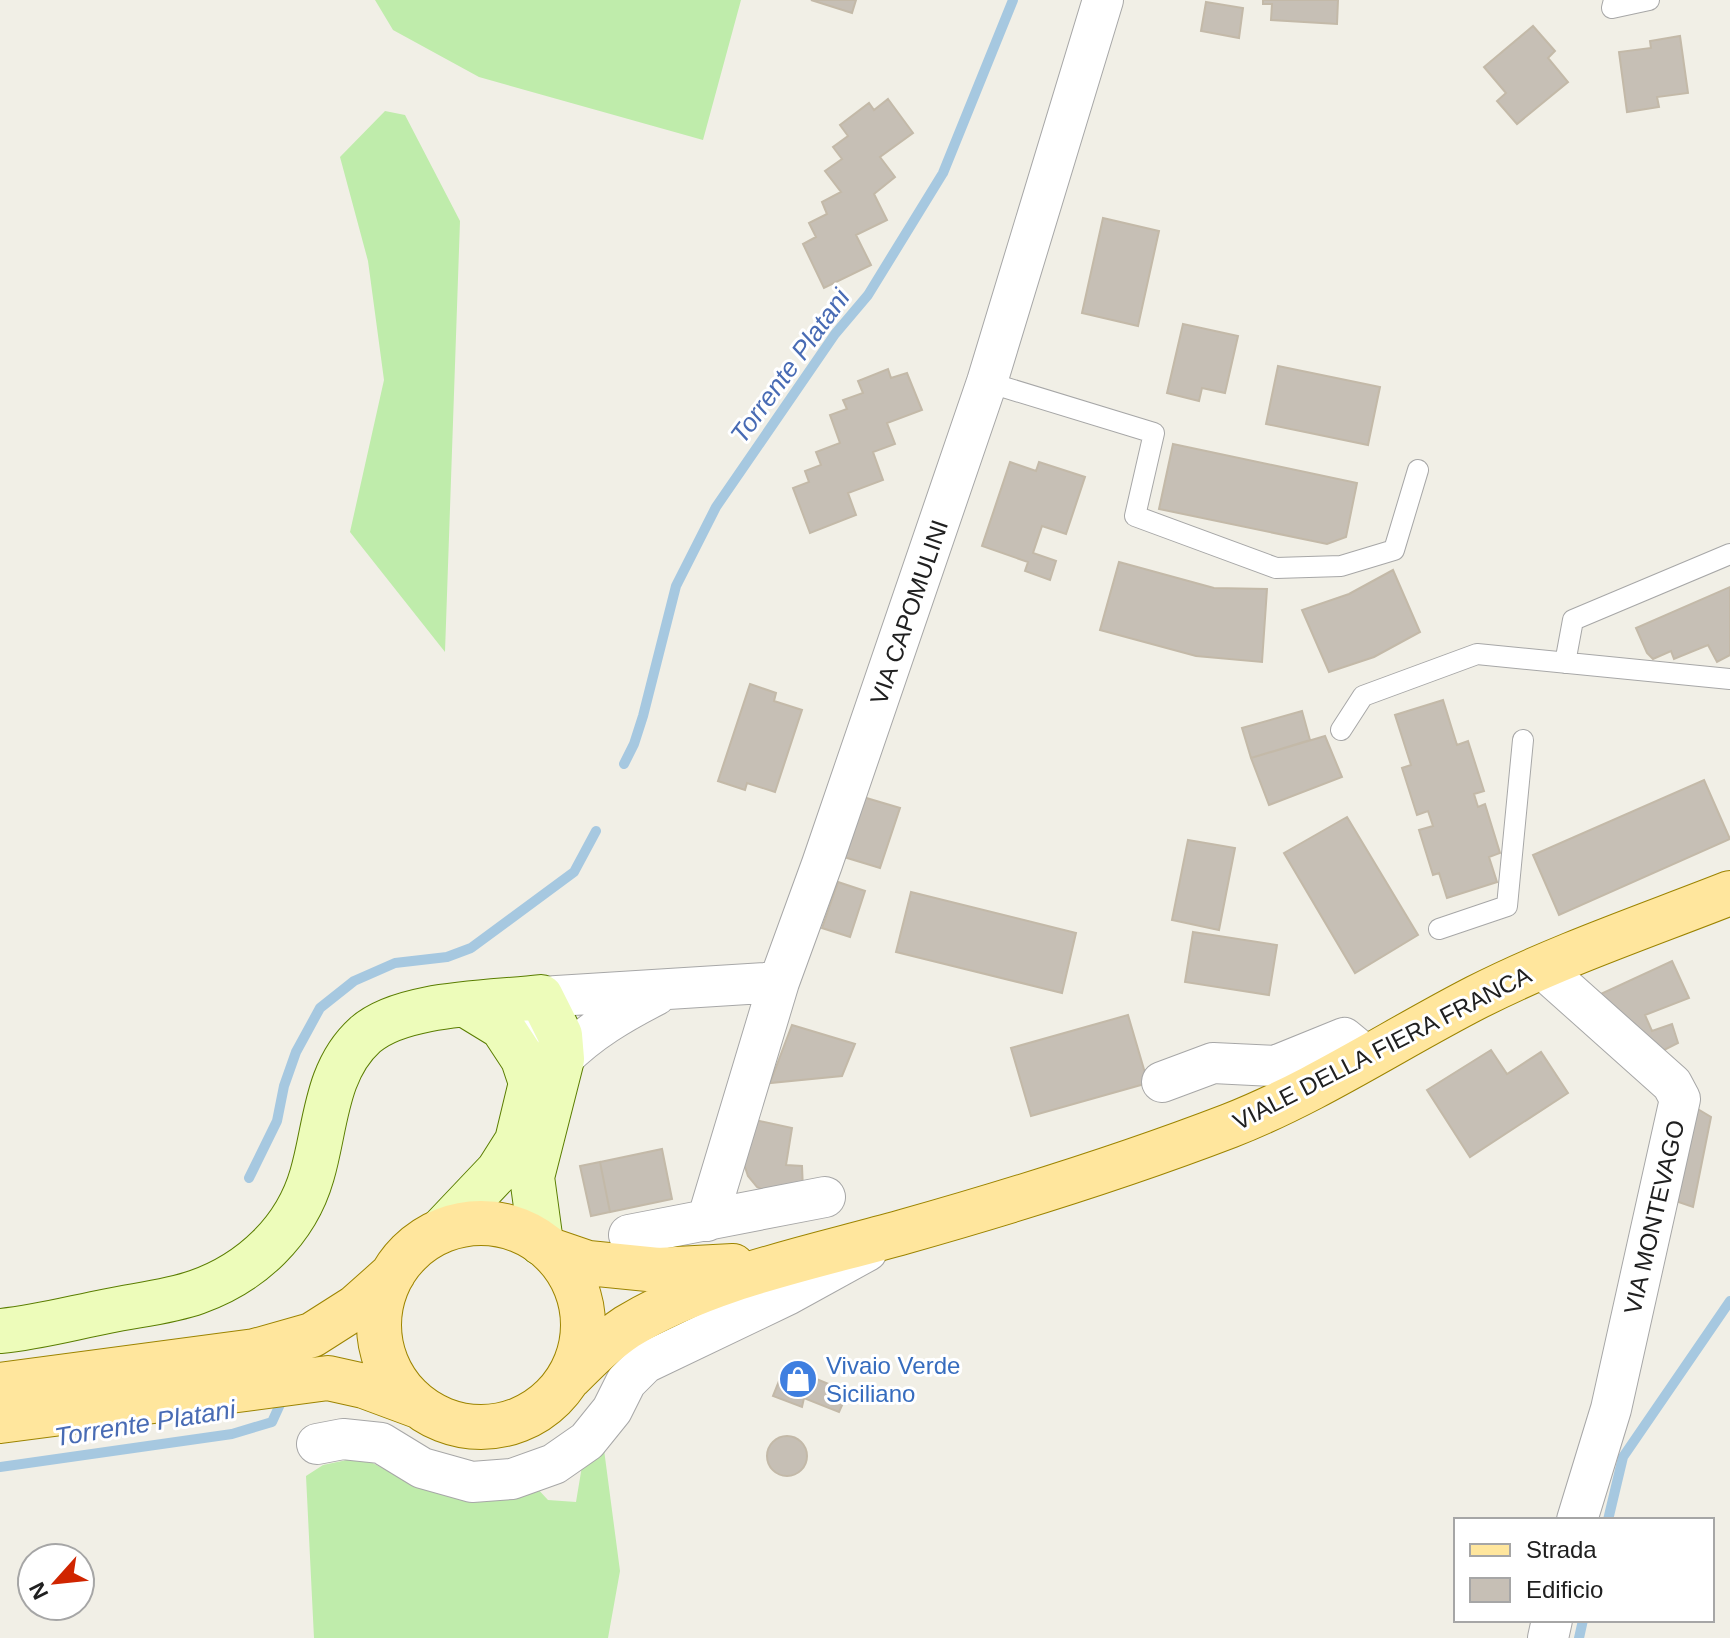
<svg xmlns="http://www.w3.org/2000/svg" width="1730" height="1638" font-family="Helvetica,sans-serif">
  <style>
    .grass { fill: #bfecab }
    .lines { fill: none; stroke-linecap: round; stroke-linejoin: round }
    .stream { stroke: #a6c8e0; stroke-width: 10 }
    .building { fill: #c6bfb5; stroke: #c3b9a8; stroke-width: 2 }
    .lane-casing { stroke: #a7a7a7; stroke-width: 22 }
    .street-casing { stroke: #a7a7a7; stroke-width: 42 }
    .secondary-casing { stroke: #5a7d01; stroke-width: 46 }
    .primary-casing { stroke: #9c8400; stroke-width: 46 }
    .lane { stroke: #fff; stroke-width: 20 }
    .street { stroke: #fff; stroke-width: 40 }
    .secondary { stroke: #edfcba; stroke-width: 44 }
    .primary { stroke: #ffe69d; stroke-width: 44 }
    .labels { text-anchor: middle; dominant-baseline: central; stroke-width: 6; stroke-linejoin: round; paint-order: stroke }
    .street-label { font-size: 24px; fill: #202020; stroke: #fff }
    .shop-label { font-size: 24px; fill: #366cbe; stroke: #fff; text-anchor: start }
    .water-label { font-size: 26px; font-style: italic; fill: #486bb4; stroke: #fff }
  </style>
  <rect width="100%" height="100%" fill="#f1efe6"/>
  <path class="grass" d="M375 0H741L703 140 479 77 393 30Z
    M385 111 405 115 460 221 445 652 350 532 384 380 368 261 340 157Z
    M603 1442 620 1571 608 1638H314L306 1476 323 1465 361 1457 413 1484 535 1486 548 1500 576 1502 583 1460Z"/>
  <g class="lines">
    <path class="stream" d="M624 764 634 744 643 716 676 586 716 507 835 334 868 295 943 173 1013 0
      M249 1178 277 1121 284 1086 296 1052 320 1008 354 981 395 963 447 957 471 948 574 872 596 831
      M0 1467 232 1434 272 1422 282 1400
      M1608 1520 1623 1457 1730 1301
      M1579 1638 1583 1620"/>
  </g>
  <path class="building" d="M811 0H856L852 13Z
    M1263 0H1338L1337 24 1271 20 1272 4H1263Z
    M1206 2 1243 8 1239 38 1201 31Z
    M1533 26 1555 51 1548 58 1568 82 1517 124 1497 101 1506 93 1484 67Z
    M1680 36 1688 93 1657 97 1659 107 1627 112 1619 52 1651 48 1650 41Z
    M888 99 913 133 880 157 895 177 874 194 887 220 856 235 871 265 824 288 803 244 816 237 809 223 827 214 822 202 841 192 825 171 842 159 833 147 848 136 840 125 869 103 874 110Z
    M1103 218 1159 231 1138 326 1082 313Z
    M1183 324 1238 336 1225 393 1202 388 1199 401 1167 393Z
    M1278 366 1380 387 1368 445 1266 424Z
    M888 369 891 378 907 373 922 410 887 423 895 444 873 452 883 480 848 493 856 515 810 533 793 488 809 482 805 471 821 465 816 452 840 443 830 415 847 409 843 400 863 393 858 381Z
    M1173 444 1357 483 1346 537 1327 544 1159 509Z
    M1010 462 1036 471 1039 462 1085 477 1066 534 1042 526 1033 553 1056 561 1050 580 1025 571 1028 562 982 546Z
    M1119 562 1214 588 1267 589 1262 662 1196 656 1100 630Z
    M1393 570 1420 632 1374 657 1329 672 1302 610 1349 594Z
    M1730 587V655L1717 662 1708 645 1674 659 1671 651 1653 659 1647 653 1636 628Z
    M750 684 776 693 774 701 802 710 775 792 747 783 745 790 718 781Z
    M1443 700 1457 745 1468 741 1484 791 1474 794 1478 807 1485 804 1500 853 1489 857 1497 882 1447 898 1439 873 1433 875 1419 830 1433 826 1428 811 1417 815 1402 768 1411 765 1395 715Z
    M1302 711 1310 740 1251 758 1242 728Z
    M1325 736 1342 777 1269 805 1251 758Z
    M1704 780 1730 839 1559 915 1533 855Z
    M863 797 900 808 880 868 844 857Z
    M1347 817 1418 935 1355 973 1284 853Z
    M1188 840 1235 848 1219 930 1172 920Z
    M838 882 865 891 850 937 822 928Z
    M911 892 1076 933 1062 993 896 952Z
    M1193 932 1277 945 1269 995 1185 982Z
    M1672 961 1689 998 1645 1015 1652 1031 1672 1024 1678 1043 1654 1055 1592 998Z
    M1128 1015 1148 1083 1031 1116 1011 1048Z
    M792 1025 855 1044 842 1076 770 1083Z
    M1491 1050 1507 1074 1541 1052 1568 1093 1470 1157 1427 1090Z
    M1691 1105 1711 1117 1693 1207 1670 1199Z
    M755 1120 792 1128 786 1165 802 1166 803 1190 773 1194 757 1187 748 1176 744 1164Z
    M662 1149 672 1199 610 1212 600 1162Z
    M600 1162 610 1212 591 1216 580 1166Z
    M785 1366 848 1392 839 1412 804 1398 802 1407 773 1396Z
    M767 1456a20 20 0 1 1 40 0a20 20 0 1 1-40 0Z"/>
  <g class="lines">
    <g class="lane-casing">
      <path id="lane" d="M1614 0 1612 8 1649 0
        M987 382 1154 433 1135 516 1276 568 1341 566 1394 550 1418 470
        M1565 663 1573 620 1730 554
        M1341 730 1363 696 1477 654 1730 679
        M1439 929 1507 906 1523 740"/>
    </g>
    <g class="street-casing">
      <path id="street" d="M1542 968 1672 1084 1680 1099 1611 1409 1577 1520
        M541 1026V997L779 982
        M562 1059C590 1031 621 1013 656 995
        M1162 1082 1213 1063 1275 1066 1344 1038 1367 1057
        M707 1221 779 982 822 864 987 382 1103 0
        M629 1235 825 1197
        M317 1444 343 1439 381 1443 422 1468 472 1482 512 1479 554 1464 587 1441 612 1410 626 1382 645 1363 787 1295 867 1251
        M1548 1638 1552 1620"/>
    </g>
    <g class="secondary-casing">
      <path id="secondary" d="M442 1230 498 1171 517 1141 531 1083 523 1059 502 1027 466 1005
        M0 1331C36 1328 72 1318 108 1311 137 1305 169 1302 197 1292 251 1273 296 1231 312 1175 326 1128 325 1071 365 1035 402 1002 492 1003 541 997L560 1035 562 1059 532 1177 541 1243"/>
    </g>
    <g class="primary-casing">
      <path id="primary" d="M379 1325a102 102 0 1 1 204 0a102 102 0 1 1-204 0Z
        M550 1250 588 1263 658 1270 733 1266
        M570 1377C588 1359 606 1341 627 1327 709 1277 811 1258 903 1232 1013 1201 1122 1167 1229 1126 1316 1092 1395 1039 1477 997 1558 956 1646 926 1730 893
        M0 1385 255 1351 312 1335 356 1307 393 1274
        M0 1421 328 1378 364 1386 418 1406"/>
    </g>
    <use href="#lane" class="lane"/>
    <use href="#street" class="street"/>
    <use href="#secondary" class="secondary"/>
    <use href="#primary" class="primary"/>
  </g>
  <defs>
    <g id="shop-disc" transform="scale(2)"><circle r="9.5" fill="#3f7fe0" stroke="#fff"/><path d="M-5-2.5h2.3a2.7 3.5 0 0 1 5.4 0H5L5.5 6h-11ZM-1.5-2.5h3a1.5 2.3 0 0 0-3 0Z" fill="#fff"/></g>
  </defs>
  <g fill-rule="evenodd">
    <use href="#shop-disc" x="798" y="1379"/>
  </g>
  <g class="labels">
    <g class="street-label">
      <text transform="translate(909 612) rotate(-71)">VIA CAPOMULINI</text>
      <text transform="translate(1382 1048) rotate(-27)">VIALE DELLA FIERA FRANCA</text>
      <text transform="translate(1654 1217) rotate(-77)">VIA MONTEVAGO</text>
    </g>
    <g class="shop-label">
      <text x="826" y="1365">Vivaio Verde<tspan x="826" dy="28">Siciliano</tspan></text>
    </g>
    <g class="water-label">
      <text transform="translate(790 366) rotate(-54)">Torrente Platani</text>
      <text transform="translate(145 1423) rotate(-9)">Torrente Platani</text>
    </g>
  </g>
  <rect x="1454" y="1518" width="260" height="104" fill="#ffffff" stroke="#a6a6a6" stroke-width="2"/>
  <rect x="1470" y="1544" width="40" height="12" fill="#ffe69d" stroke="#a6a6a6" stroke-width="2"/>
  <text x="1526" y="1558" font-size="24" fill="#202020">Strada</text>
  <rect x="1470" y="1578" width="40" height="24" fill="#c6bfb5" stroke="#a6a6a6" stroke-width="2"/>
  <text x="1526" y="1598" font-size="24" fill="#202020">Edificio</text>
  <g transform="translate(56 1582) rotate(243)"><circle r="38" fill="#ffffff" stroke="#a6a6a6" stroke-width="2"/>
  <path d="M0-6L14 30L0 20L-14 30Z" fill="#d02500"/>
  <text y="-12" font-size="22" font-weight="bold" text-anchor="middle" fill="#202020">N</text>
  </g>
</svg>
